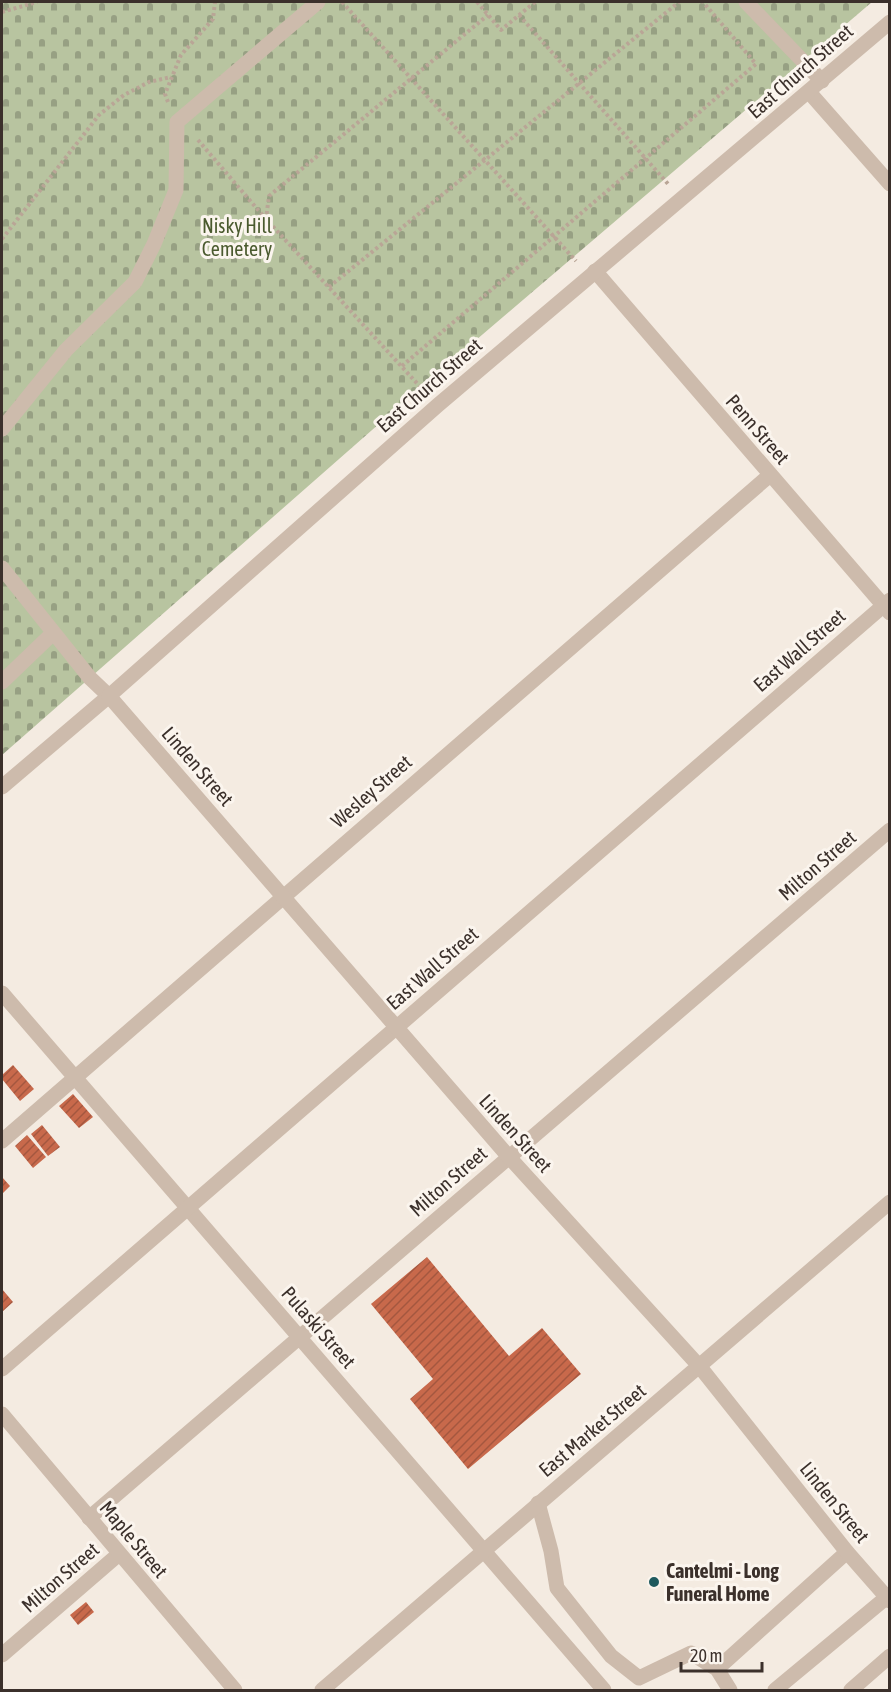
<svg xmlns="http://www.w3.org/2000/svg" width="891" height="1692" font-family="'Asap Condensed',sans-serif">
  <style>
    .cemetery { fill: url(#cemetery-stones) }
    .building { fill: url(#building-hatch) }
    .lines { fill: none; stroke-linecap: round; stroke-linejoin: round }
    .path { stroke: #b9a596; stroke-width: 4; stroke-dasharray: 3 3; stroke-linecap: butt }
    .service { stroke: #cdbbac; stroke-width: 15 }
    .minor { stroke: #cdbbac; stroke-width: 15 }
    .tertiary { stroke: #cdbbac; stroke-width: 15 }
    .poi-dot { fill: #1f5a5e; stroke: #fbf5ee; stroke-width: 2 }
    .labels { text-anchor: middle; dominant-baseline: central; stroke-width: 6; stroke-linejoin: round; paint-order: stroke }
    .street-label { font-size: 20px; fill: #3b302b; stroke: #fbf5ee }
    .park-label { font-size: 20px; fill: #4a5a2e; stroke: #fbf5ee }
    .poi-label { font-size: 20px; font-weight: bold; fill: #3b302b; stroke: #fbf5ee; text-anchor: start }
  </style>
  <defs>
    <pattern id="cemetery-stones" width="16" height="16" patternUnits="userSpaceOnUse" patternTransform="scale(1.5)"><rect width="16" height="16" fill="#b8c4a0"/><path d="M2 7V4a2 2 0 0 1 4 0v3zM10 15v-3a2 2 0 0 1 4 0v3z" fill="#97a083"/></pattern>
    <pattern id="building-hatch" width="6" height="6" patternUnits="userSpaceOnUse" patternTransform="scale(1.5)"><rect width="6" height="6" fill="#c8694b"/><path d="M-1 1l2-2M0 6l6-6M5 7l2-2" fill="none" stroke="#a4573f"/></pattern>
  </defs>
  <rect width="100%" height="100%" fill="#f4ebe1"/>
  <path class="cemetery" d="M2 2H872L421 387 2 755Z"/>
  <path class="building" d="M13 1065 34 1089 20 1101 2 1079V1075Z
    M73 1094 93 1117 79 1128 59 1106Z
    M42 1125 60 1147 48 1156 31 1134Z
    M27 1135 46 1157 33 1168 15 1146Z
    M2 1177 10 1186 2 1194Z
    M427 1257 509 1356 542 1328 581 1374 468 1469 410 1399 433 1379 371 1304Z
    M2 1289 13 1302 2 1312Z
    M86 1602 94 1612 78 1625 70 1615Z"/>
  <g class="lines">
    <path class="path" d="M342 2 576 261
      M477 2 501 30 535 2
      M2 12 37 2
      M519 15 669 185
      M168 102 165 94 181 55 213 19 215 2
      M198 140 265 218
      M2 239 99 115 124 95 149 82 171 77
      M329 287 679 2
      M402 366 756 64 703 2
      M425 392 266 219 269 196 488 15"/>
    <path class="service" d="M746 2 822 81
      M595 271 890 613
      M2 429 66 350 135 282 154 244 176 190 177 122 318 2
      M2 568 90 678 109 696
      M2 682 53 633
      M2 993 604 1690
      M2 1141 770 475
      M538 1503 551 1551 557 1588 611 1656 639 1678 691 1653 717 1669
      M89 1518 890 830
      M2 1655 119 1554
      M730 1690 717 1669 847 1552
      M775 1690 887 1597
      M851 1690 890 1656"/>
    <path class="minor" d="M809 92 890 184
      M2 787 109 696
      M2 1369 890 600
      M2 1414 235 1690"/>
    <path class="tertiary" d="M890 22 438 405 109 696 509 1157 700 1367 847 1552 890 1601
      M322 1690 890 1202"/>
  </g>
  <circle class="poi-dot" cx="654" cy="1582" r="6"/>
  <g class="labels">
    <g class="street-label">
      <text transform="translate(800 71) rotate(-41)">East Church Street</text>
      <text transform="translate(429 385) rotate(-41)">East Church Street</text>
      <text transform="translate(758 429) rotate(49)">Penn Street</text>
      <text transform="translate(799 650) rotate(-41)">East Wall Street</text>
      <text transform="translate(198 766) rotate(49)">Linden Street</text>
      <text transform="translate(371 791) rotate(-41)">Wesley Street</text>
      <text transform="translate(817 865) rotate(-41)">Milton Street</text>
      <text transform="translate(432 968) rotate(-41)">East Wall Street</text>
      <text transform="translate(516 1133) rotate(48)">Linden Street</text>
      <text transform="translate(448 1181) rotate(-41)">Milton Street</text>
      <text transform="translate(319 1327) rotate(49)">Pulaski Street</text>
      <text transform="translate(592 1430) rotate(-40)">East Market Street</text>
      <text transform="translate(835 1502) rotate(51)">Linden Street</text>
      <text transform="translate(134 1539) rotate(50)">Maple Street</text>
      <text transform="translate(60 1577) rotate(-41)">Milton Street</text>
    </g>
    <g class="park-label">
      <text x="237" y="225">Nisky Hill<tspan x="237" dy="23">Cemetery</tspan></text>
    </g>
    <g class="poi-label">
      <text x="666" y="1570">Cantelmi - Long<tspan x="666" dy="23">Funeral Home</tspan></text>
    </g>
  </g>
  <rect width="891" height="1692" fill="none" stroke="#3b302b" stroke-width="6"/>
  <path d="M681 1662v9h81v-9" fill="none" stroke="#3b302b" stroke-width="3"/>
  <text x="690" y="1662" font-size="18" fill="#3b302b" stroke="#fbf5ee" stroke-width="4.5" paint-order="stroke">20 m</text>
</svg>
